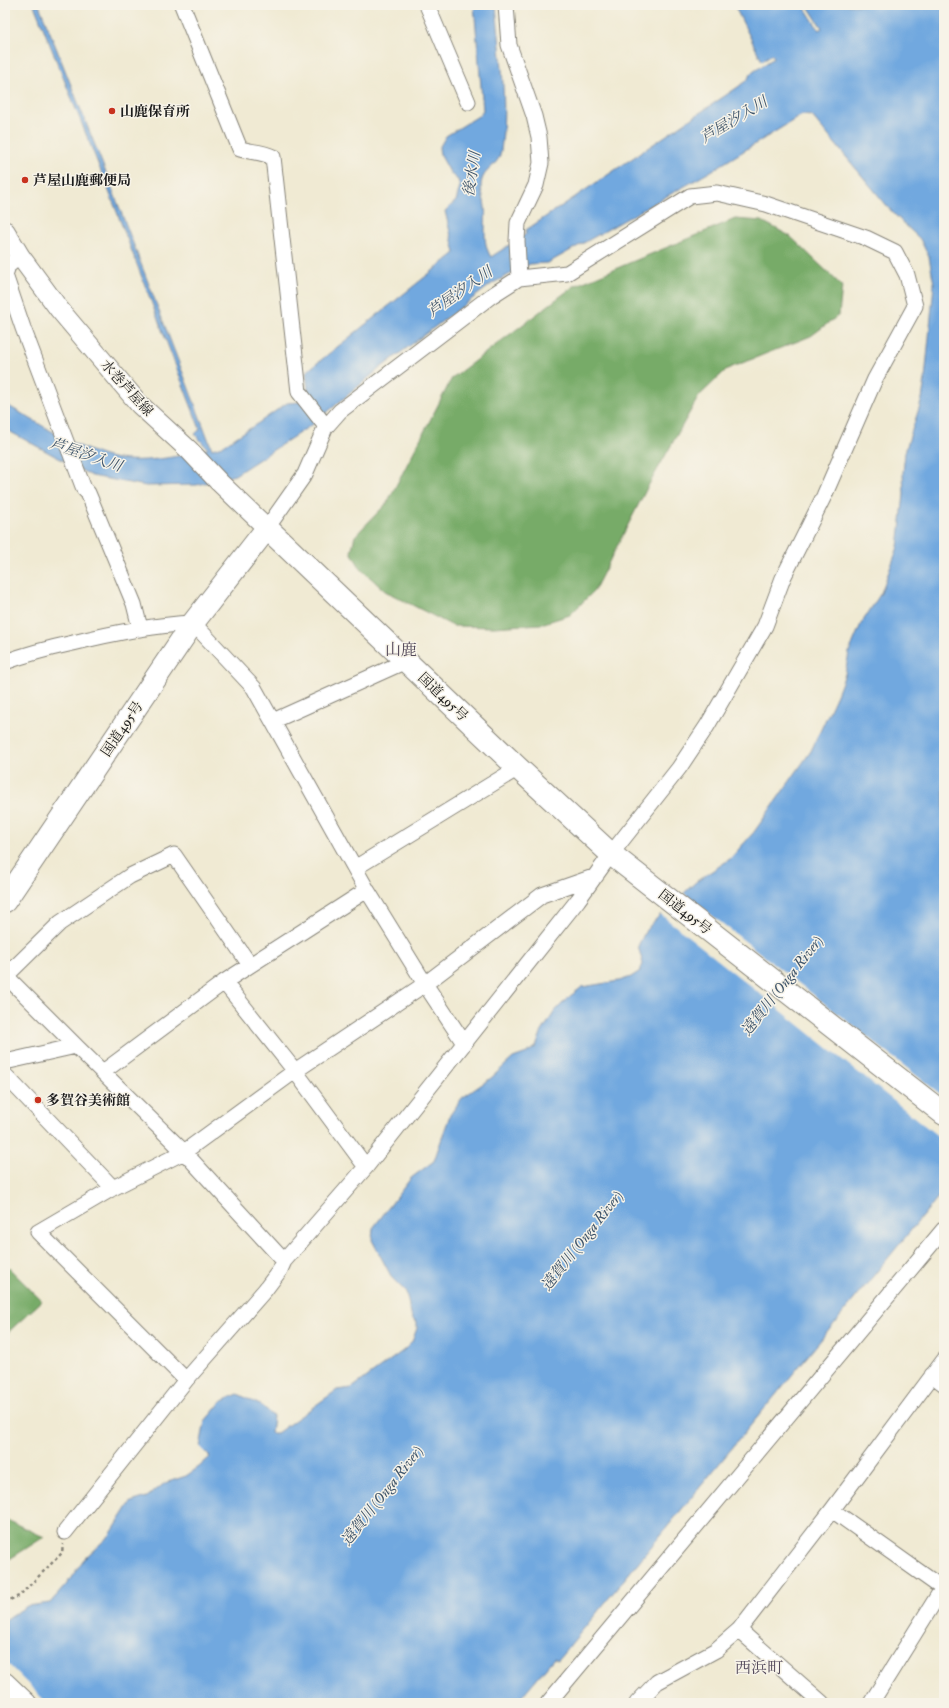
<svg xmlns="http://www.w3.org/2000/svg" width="949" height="1708" font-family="'IM FELL Double Pica','Noto Serif JP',serif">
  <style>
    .forest { fill: #77ab67; stroke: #4a6442 }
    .water { fill: #71a8df; stroke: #46627e }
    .pier { fill: #f0ead3 }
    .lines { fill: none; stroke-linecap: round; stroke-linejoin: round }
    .minor-casing { stroke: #868378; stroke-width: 17 }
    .major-casing { stroke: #868378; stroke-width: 21 }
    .highway-casing { stroke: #868378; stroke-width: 24 }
    .path { stroke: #868378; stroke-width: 2.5; stroke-dasharray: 3 3; stroke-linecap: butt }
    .minor { stroke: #fff; stroke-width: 15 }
    .major { stroke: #fff; stroke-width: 19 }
    .highway { stroke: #fff; stroke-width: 22 }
    .poi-dot { fill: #c8321e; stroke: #f7f3e8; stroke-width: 1.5 }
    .labels { text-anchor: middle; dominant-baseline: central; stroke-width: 3; stroke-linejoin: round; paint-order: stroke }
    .poi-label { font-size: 14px; font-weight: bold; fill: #1c1c1c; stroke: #f7f3e8; text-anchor: start }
    .street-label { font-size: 14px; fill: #1c1c1c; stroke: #f7f3e8 }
    .water-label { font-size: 15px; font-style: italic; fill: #3e546a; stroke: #f7f3e8 }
    .quarter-label { font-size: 16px; fill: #554b5c; stroke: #f7f3e8 }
  </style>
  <rect width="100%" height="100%" fill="#f7f3e8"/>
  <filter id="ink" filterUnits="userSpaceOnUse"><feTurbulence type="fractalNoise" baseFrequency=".025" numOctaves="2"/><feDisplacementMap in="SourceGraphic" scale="8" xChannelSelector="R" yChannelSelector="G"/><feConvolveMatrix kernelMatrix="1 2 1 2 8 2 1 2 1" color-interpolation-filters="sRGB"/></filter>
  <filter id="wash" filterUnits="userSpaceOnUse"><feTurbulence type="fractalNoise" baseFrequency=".012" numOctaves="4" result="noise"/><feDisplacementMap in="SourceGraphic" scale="16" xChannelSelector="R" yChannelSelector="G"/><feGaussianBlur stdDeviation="0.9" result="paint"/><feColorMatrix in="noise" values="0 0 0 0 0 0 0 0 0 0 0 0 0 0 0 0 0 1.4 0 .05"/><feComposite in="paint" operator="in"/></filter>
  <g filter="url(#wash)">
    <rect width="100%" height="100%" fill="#f0ead3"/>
    <path class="forest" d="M735 219 762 221 790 236 842 286 839 315 811 336 727 369 699 396 647 488 594 591 570 615 541 624 494 627 453 626 385 591 361 569 351 552 355 536 387 503 452 378 574 286Z
      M5 1264 42 1301 5 1335Z
      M5 1519 44 1537 5 1562Z"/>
    <path class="water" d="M34 5H39L108 178 212 449 222 446 257 424 287 403 301 402 308 390 306 372 455 253 445 211 456 201 460 186 458 180 451 174 440 154 439 148 446 136 480 115 483 110 474 5H496C500 53 508 102 501 150 499 165 488 167 483 177 478 188 484 196 485 207 487 225 481 241 491 257L526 234V230L738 87 748 79 750 74 774 58 772 54 762 61 734 5H803L819 30 822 28 807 5H944V1190L558 1660 554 1658 516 1703H5V1620L27 1606 50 1603 66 1585 84 1559 110 1535 131 1502 147 1497 165 1483 186 1476 199 1467 210 1457 200 1447 205 1421 222 1401 238 1394 260 1405 273 1416 271 1433H277L337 1390 352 1388 404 1350 412 1342 417 1328V1322L412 1319 406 1292 392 1278 372 1240 373 1228 411 1178 434 1161 450 1115 462 1098 491 1078 513 1058 527 1053 536 1047 541 1033 555 1011 569 997 582 987 619 981 631 977 640 971 643 964 638 946 646 930 659 916 697 881 730 859 754 832 811 751 837 695 845 674 849 652 861 624 881 593 898 547 904 494 903 473 905 452 922 399 925 379 934 284 929 257 920 239 893 213 812 116 802 115 708 173 548 263 530 264 493 283 379 369 313 424 235 475 197 485 146 486 92 476 5 429V404C36 421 75 448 108 457 138 465 179 457 208 449L195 434 200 429 107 186Z"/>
    <path class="pier" d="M682 892 944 1097V1141L659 913Z
      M5 1661 47 1703H8L5 1700Z"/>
  </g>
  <g filter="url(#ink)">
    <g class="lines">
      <g class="minor-casing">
        <path id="minor" d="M182 5 240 149C251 152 263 152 273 157L299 392 324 424 325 428
          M427 5 468 102
          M20 256 8 266 5 275 23 328 84 489 88 493 134 604 140 628
          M267 528 305 474 325 428 340 411 491 296 519 278 517 241 518 223 536 185 541 163 539 137 534 116 509 45 506 5
          M5 662C27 654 50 648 73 643 113 633 152 625 193 623L254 688 367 890 425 984 464 1043
          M273 721 406 661
          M355 868 518 768
          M5 975 76 1046
          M6 976 60 923 130 876 174 855 250 965
          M224 982 295 1071 366 1167
          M5 1062 76 1046 184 1152 284 1261
          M103 1072 224 982 367 890
          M5 1075 113 1188
          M932 1375 944 1384
          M186 1380 38 1232 113 1188 184 1152 295 1071 425 984 542 895 596 876
          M832 1510 942 1588
          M65 1532 186 1380 265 1290 280 1270 284 1261 366 1167 578 900 611 854 679 768 707 726 765 626 783 578 824 496 875 379 915 306 907 275 895 252 866 238 766 204 717 193 690 196 567 273 519 278
          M739 1630 822 1703
          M548 1703 944 1229
          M637 1703 657 1682 716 1650 739 1630 832 1510 944 1360
          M871 1703 944 1586"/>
      </g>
      <g class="major-casing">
        <path id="major" d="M5 231 20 256 59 309 140 405 189 450 219 482 267 528
          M5 1682 27 1703"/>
      </g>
      <g class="highway-casing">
        <path id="highway" d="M5 901 193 623 267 528 518 768 611 854 944 1114"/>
      </g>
      <path class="path" d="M5 1602 19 1596 62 1553 63 1544"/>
      <use href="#minor" class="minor"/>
      <use href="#major" class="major"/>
      <use href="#highway" class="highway"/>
    </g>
  </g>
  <g class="poi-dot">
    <circle cx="112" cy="111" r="4"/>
    <circle cx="25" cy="180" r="4"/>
    <circle cx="38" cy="1100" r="4"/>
  </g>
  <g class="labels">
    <g class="poi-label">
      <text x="120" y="111">山鹿保育所</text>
      <text x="33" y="180">芦屋山鹿郵便局</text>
      <text x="46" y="1100">多賀谷美術館</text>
    </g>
    <g class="street-label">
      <text transform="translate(127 388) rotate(48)">水巻芦屋線</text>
      <text transform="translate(443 697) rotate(44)">国道495号</text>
      <text transform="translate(122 729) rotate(-56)">国道495号</text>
      <text transform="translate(685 912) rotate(38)">国道495号</text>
    </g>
    <g class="water-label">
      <text transform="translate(734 120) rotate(-31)">芦屋汐入川</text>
      <text transform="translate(472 174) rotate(-81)">後水川</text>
      <text transform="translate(460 292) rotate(-35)">芦屋汐入川</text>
      <text transform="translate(86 455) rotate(19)">芦屋汐入川</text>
      <text transform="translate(782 986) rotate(-52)">遠賀川 (Onga River)</text>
      <text transform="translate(582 1241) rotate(-52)">遠賀川 (Onga River)</text>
      <text transform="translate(382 1496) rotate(-52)">遠賀川 (Onga River)</text>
    </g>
    <g class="quarter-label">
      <text x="401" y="650">山鹿</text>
      <text x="759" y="1668">西浜町</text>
    </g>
  </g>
  <rect width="949" height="1708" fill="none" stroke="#f7f3e8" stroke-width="20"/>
</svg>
